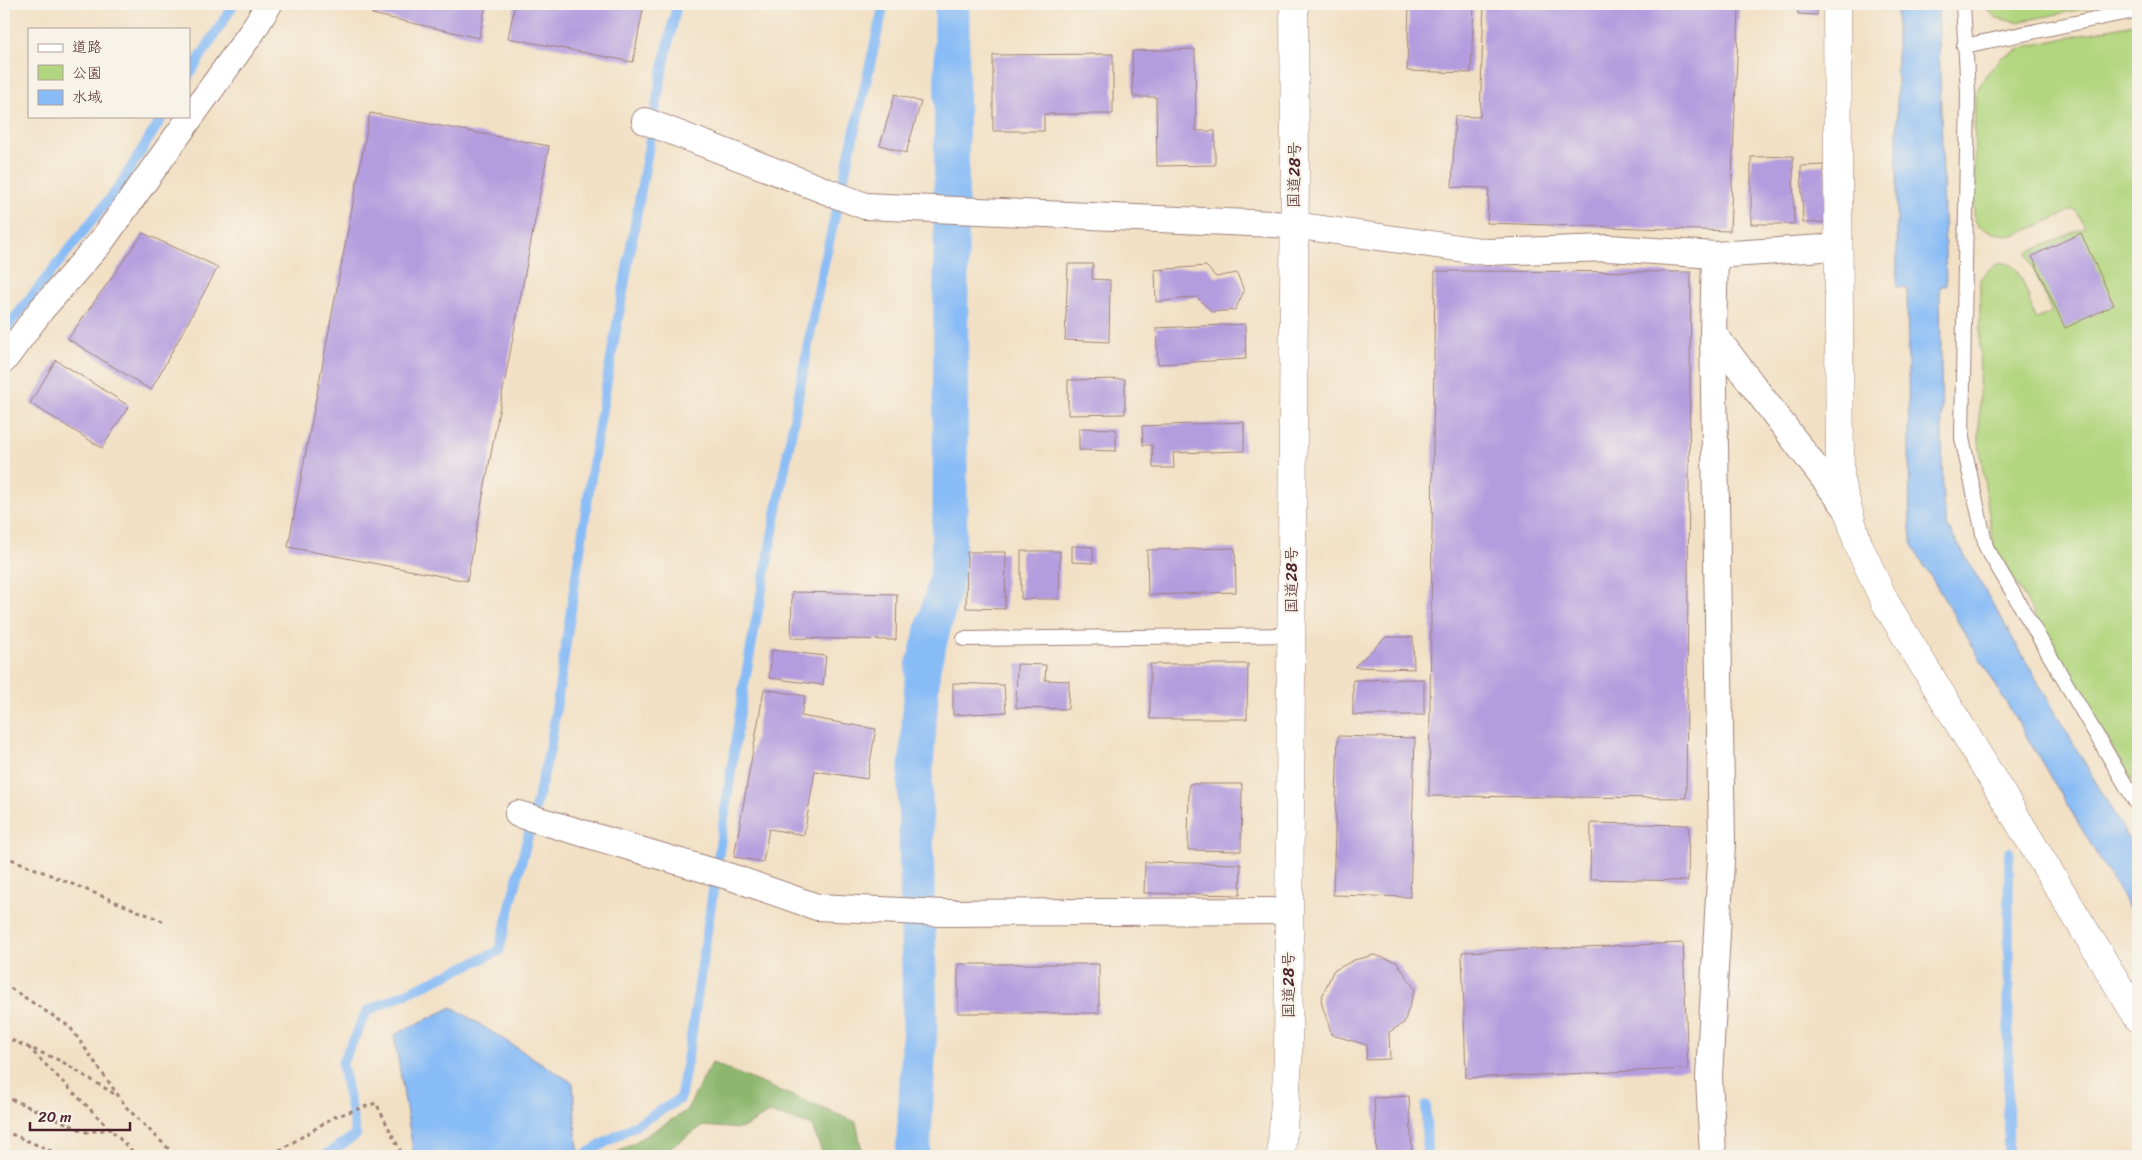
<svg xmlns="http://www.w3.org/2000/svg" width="2142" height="1160" font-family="Sriracha,'Klee One',sans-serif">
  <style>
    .green { fill: #b2d67f; stroke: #7e7a55 }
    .forest { fill: #8db76e; stroke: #6c6b4c }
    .water { fill: #88bcf6; stroke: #696e90 }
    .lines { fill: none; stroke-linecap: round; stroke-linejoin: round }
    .stream { stroke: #88bcf6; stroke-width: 10 }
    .canal { stroke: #88bcf6; stroke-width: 35 }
    .building { fill: #b49dde }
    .service-casing { stroke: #9e8078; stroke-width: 16 }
    .minor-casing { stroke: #9e8078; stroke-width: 28 }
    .tertiary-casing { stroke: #9e8078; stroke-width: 29 }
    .trunk-casing { stroke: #9e8078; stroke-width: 29 }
    .path { stroke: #9e8078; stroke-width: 3; stroke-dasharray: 4 4; stroke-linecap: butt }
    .service { stroke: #fff; stroke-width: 14 }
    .minor { stroke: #fff; stroke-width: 26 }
    .tertiary { stroke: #fff; stroke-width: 28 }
    .trunk { stroke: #fff; stroke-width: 28 }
    .labels { text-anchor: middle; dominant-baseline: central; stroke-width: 4.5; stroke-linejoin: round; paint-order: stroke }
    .street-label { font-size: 16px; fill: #4a1f2b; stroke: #f7f3e8 }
  </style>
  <rect width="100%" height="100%" fill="#f7f3e8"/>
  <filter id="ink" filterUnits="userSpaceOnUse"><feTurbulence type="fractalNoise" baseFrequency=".02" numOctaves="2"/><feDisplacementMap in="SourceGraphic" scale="10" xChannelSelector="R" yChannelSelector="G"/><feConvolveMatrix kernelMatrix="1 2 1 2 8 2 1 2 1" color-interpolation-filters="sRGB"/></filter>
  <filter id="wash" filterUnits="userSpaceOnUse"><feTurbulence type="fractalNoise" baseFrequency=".0096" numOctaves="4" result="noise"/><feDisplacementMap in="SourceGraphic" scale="20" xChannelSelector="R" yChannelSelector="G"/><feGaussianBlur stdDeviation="1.12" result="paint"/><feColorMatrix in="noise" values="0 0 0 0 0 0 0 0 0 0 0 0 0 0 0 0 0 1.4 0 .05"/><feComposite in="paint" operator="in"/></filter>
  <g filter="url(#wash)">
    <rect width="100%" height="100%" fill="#f2e0c4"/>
    <path class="green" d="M1981 4H2109L2017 22 1996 18Z
      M2138 23V791L1993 544 1979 442 1980 279C2016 235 2026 291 2035 319L2052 313 2027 253 2085 227 2075 209 2014 236 1993 233 1978 226 1974 217 1975 94 1986 75 2002 57 2028 46Z"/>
    <path class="forest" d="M712 1063 856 1122 863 1156H824L811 1125 769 1113 741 1129 703 1126 657 1156H612L686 1111Z"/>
    <path class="water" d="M1897 4H1938L1946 286H1940L1943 504 1947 525 2138 855V923L1912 545 1910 528 1907 287H1897Z
      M452 1007 573 1083 576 1135 579 1153 575 1156H414L394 1035Z"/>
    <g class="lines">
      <path class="stream" d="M189 75 234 4
        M4 331 118 188 163 116
        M1426 1106 1427 1156
        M324 1156 356 1135 342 1063 367 1011 499 951 550 749 597 437 661 78 677 4
        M582 1156 680 1099 691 1038 744 685 820 281 884 4
        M2008 1156 2009 852"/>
      <path class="canal" d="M913 1156 920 1025 915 782 923 667 947 576 950 512 952 4"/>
    </g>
    <g id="blocks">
      <path class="building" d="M375 4H486L479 38 372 14Z
        M515 4H644L633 62 508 38Z
        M1409 4H1474L1471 73 1407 71Z
        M1484 4H1618L1739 8 1730 231 1487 223 1489 188 1452 187 1455 116 1480 117Z
        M1798 4H1818L1817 15 1798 14Z
        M1195 49 1196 131H1215V165L1157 166 1156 97H1133L1132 51Z
        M1113 54V114H1044V131H993V55Z
        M895 94 921 102 906 153 880 145Z
        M370 113 549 146 467 581 288 547Z
        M1793 156 1794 224H1751V157Z
        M1825 165 1827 222 1803 223 1801 166Z
        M143 233 218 267 151 390 68 339Z
        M2081 233 2114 305 2065 328 2032 256Z
        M1068 264H1093L1092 279 1110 280 1109 342 1065 340Z
        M1206 266 1216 277 1237 273 1244 291 1235 310 1212 312 1197 297 1156 302 1155 270Z
        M1435 271 1691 272 1686 798 1429 796Z
        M1245 324 1246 359 1158 364 1156 328Z
        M56 360 129 406 102 448 30 403Z
        M1125 379V414L1068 415V380Z
        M1244 422V451L1173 453 1174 468H1153L1152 445H1143L1142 426Z
        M1079 428 1116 429V451L1079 450Z
        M1072 546 1093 547V563L1072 562Z
        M1235 548 1236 592 1148 595 1147 550Z
        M1021 551H1060L1059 599H1021Z
        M967 552H1006L1005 609 966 608Z
        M792 592 897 594 896 640 791 638Z
        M1386 637H1413L1414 669 1354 667Z
        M772 650 826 656 823 685 769 678Z
        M1017 664 1046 665 1045 680 1069 681 1068 709 1016 708Z
        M1150 664H1248L1247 719H1150Z
        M1424 679V715H1353V680Z
        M953 683 1004 685 1006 712 953 715Z
        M764 689 805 696 801 716 876 729 867 779 815 771 804 835 769 829 763 862 734 857Z
        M1338 736 1415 738 1410 897 1333 895Z
        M1189 784H1242L1241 851 1188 850Z
        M1591 823 1689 825 1688 881 1590 879Z
        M1145 862 1241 864 1240 895 1144 893Z
        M1683 943 1688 1069 1466 1078 1462 952Z
        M1374 955 1397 962 1415 989 1404 1023 1389 1032 1390 1059 1366 1060 1367 1045 1332 1035 1322 1005 1321 999 1333 971 1354 960Z
        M958 964H1099V1013H958Z
        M1409 1096 1412 1152 1377 1155 1374 1098Z"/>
    </g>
  </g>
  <g filter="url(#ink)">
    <use href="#blocks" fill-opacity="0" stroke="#9e8078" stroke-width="1"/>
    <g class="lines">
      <g class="service-casing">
        <path id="service" d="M1963 4 1968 93 1962 438 1986 547 2138 806
          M1964 46 2138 10
          M964 639 1291 635"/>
      </g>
      <g class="minor-casing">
        <path id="minor" d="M645 121 865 206 1293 225 1487 252 1609 248 1715 255 1839 247
          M1713 333 1847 509
          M4 360 41 310 100 243 252 32 269 4
          M518 814 731 877 817 907 943 913 1289 911
          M1713 1156 1709 1077 1722 843 1713 333 1715 255"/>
      </g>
      <g class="tertiary-casing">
        <path id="tertiary" d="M1837 4 1840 481 1858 544 1885 602 2138 1018"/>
      </g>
      <g class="trunk-casing">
        <path id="trunk" d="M1281 1156 1288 1060 1295 168 1294 4"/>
      </g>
      <path class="path" d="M4 856 165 922
        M4 984 70 1027 127 1108 176 1156
        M4 1037 61 1061 116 1095
        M28 1047 137 1156
        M4 1096 86 1132 112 1129
        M4 1131 63 1156
        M264 1156 282 1149 334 1117 376 1103 403 1156"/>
      <use href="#service" class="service"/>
      <use href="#minor" class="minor"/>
      <use href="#tertiary" class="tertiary"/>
      <use href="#trunk" class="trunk"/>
    </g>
  </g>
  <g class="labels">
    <g class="street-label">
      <text transform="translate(1294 175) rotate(-89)">国道28号</text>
      <text transform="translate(1291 580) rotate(-90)">国道28号</text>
      <text transform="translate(1288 985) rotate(-90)">国道28号</text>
    </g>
  </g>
  <rect width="2142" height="1160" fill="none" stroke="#f7f3e8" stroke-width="20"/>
  <rect x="28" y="28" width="162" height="90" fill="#f7f3e8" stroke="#b29e9c"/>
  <rect x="38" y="44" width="25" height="8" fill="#ffffff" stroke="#b29e9c"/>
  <text x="72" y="52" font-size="15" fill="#4a1f2b">道路</text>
  <rect x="38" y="65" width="25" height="15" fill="#b2d67f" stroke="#b29e9c"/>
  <text x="72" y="78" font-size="15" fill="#4a1f2b">公園</text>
  <rect x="38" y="90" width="25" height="15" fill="#88bcf6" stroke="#b29e9c"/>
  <text x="72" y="102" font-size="15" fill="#4a1f2b">水域</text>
  <path d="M30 1122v8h100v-8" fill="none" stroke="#4a1f2b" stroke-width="2.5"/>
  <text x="38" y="1122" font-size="15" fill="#4a1f2b" stroke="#f7f3e8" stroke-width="4" paint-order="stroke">20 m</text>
</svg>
